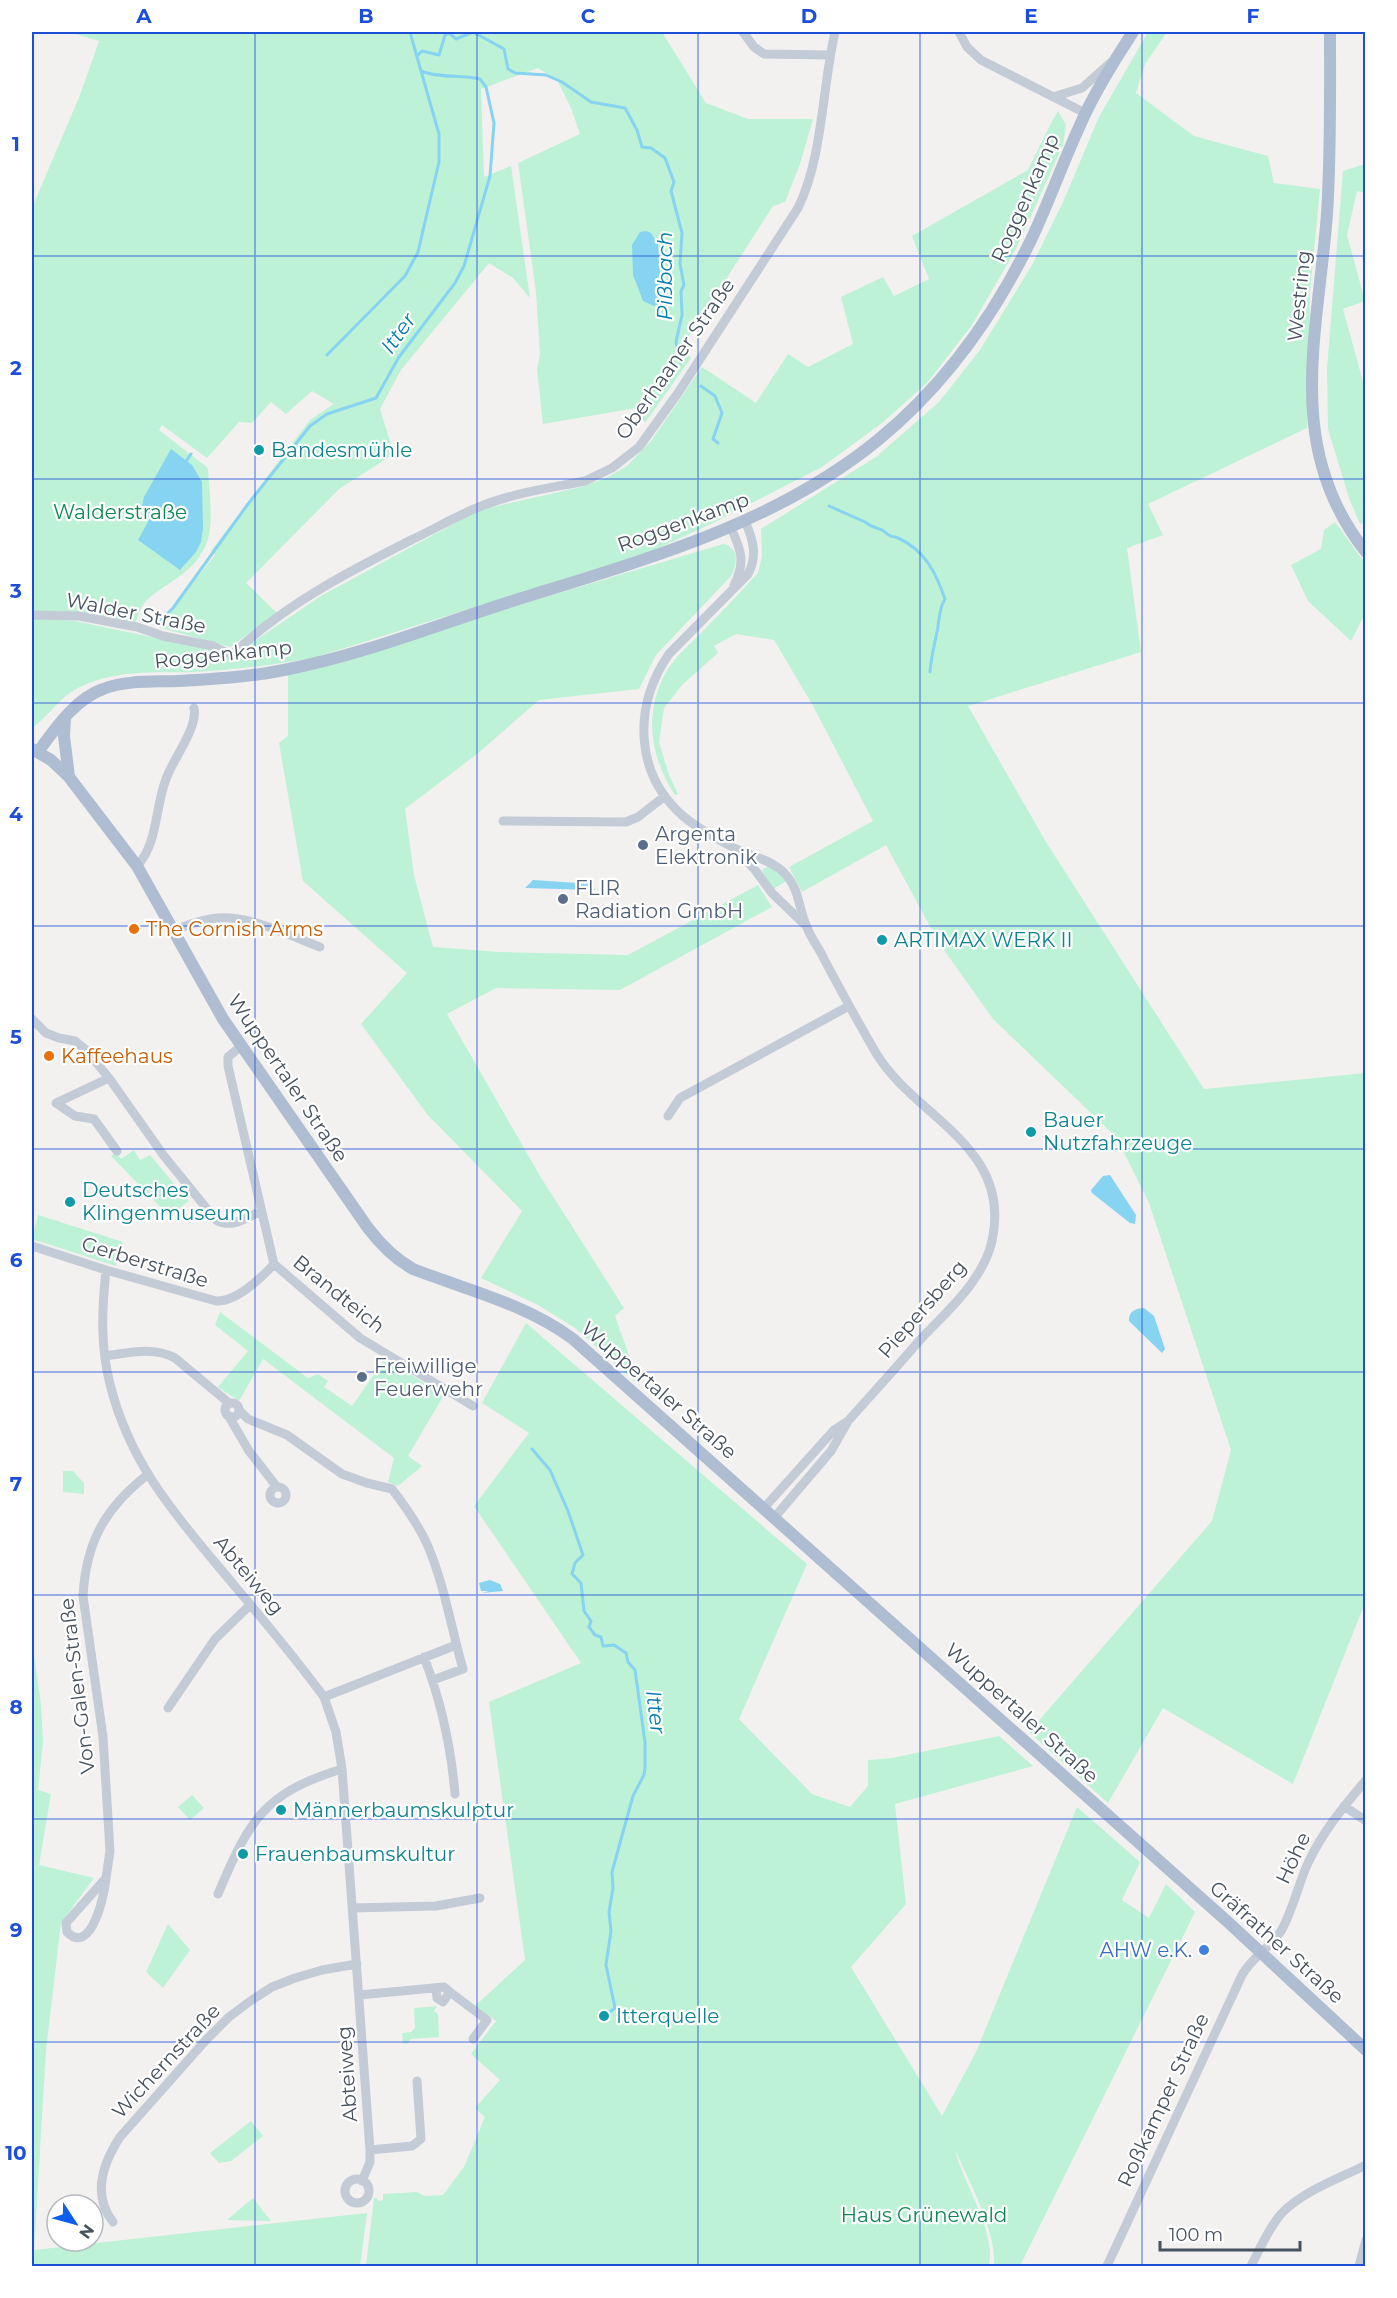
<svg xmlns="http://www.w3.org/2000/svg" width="1397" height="2298" font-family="Montserrat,sans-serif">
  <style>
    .green { fill: #bdf2d6 }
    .water { fill: #87d3f2 }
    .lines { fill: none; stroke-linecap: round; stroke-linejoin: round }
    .stream { stroke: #87d3f2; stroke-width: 3 }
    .minor { stroke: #c3cbd6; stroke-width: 9 }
    .major { stroke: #aebdd1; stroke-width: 12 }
    .grid { fill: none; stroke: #1d4ed8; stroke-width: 1.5; stroke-opacity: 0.55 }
    .culture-dot { fill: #0f9aa8; stroke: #fff; stroke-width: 2 }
    .service-dot { fill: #5c6f8a; stroke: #fff; stroke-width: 2 }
    .food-dot { fill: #e8710a; stroke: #fff; stroke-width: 2 }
    .shop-dot { fill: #3f7fe0; stroke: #fff; stroke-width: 2 }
    .labels { text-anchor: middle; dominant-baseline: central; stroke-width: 4.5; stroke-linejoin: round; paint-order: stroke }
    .street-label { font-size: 20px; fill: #47525f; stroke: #fff }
    .culture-label { font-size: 20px; fill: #0d838f; stroke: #fff; text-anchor: start }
    .park-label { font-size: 20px; fill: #118755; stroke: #fff }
    .service-label { font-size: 20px; fill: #4e5e75; stroke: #fff; text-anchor: start }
    .food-label { font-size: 20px; fill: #c56008; stroke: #fff; text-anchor: start }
    .shop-label { font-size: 20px; fill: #366cbe; stroke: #fff; text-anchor: end }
    .water-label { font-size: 21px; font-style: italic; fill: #047dae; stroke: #fff }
    .neatline { fill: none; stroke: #1d4ed8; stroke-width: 2 }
    .grid-label { font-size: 20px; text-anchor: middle; font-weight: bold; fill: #1d4ed8 }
  </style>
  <rect width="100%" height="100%" fill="#f3f0f0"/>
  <path class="green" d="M69 32H662L706 103 748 119H813L800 164 785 202 773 206 683 346 691 358 645 423 636 408 543 424 537 369 540 354 536 292 518 163 580 134 571 108 557 80 538 68 481 89 484 177 511 166 530 298 513 278 489 263 401 370 380 409 394 454 339 489 246 583 277 613 230 647 158 627 215 555 211 551 310 420 334 404 312 391 286 414 271 402 252 423 239 422 207 458 162 425 159 430 208 468C209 489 214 523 207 542 196 572 170 580 148 599 141 605 137 618 134 627L32 613V208L80 95 99 41Z
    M1148 32H1167L1145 64 1136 93 1194 136 1268 156 1274 183 1320 189 1310 292 1307 428 1148 504 1163 535 1127 548 1141 652 968 706 1046 842 1204 1089 1365 1073V1603L1293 1784 1163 1708 1108 1803 1029 1732 1212 1521 1231 1450 1149 1203 1116 1137 993 1019 939 943 886 845 802 892 789 867 873 821 812 704 774 640 736 634 714 646 718 653 682 685 664 708 659 742 669 775 678 794 675 795C652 760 644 720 662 680 670 661 688 646 703 631 721 612 740 593 758 573L762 556 761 529 876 457 939 402 980 350 1032 265 1063 202 1099 117Z
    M1058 111 1066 125 1063 145 1016 249 972 325 927 383 882 423 822 467 715 522 650 552 313 658C274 665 234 670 194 672 153 673 114 669 76 689 58 699 48 717 32 728V618L75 621 223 652 244 648 321 596 479 510 581 487 606 478 627 466 651 441 702 367 756 403 788 354 808 367 853 344 841 297 883 277 894 296 929 279 912 236 1028 170 1050 125Z
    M1365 164V193L1357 191 1347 235 1365 301 1343 309 1365 389 1366 522 1360 524 1349 498 1328 429 1327 369 1343 171Z
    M1335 522 1365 563V614L1351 641 1308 601 1291 565 1321 549 1324 530Z
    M723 544C740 547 737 565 731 576L656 655 639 689 539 700 477 754 405 809 414 875 433 947 500 952 628 955 758 885 772 907 620 990 496 988 447 1014 540 1176 624 1308 615 1316 640 1386 575 1328 538 1305 481 1278 522 1211 427 1114 361 1024 407 973 303 881 279 743 288 736V674Z
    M768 866 775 869 786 881 772 890 762 870Z
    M134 1150 140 1160 150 1155 189 1201 169 1216 111 1156 116 1152 121 1159Z
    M38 1215 123 1242 116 1266 32 1239Z
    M220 1312 308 1378 318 1374 328 1381 324 1387 352 1406 385 1359 444 1395 408 1456 422 1466 398 1486 388 1482 394 1458 263 1359 239 1401 218 1387 248 1351 215 1325Z
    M526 1323 807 1564 739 1719 812 1794 850 1807 868 1786V1760L892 1758 999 1736 1033 1766 895 1804 906 1904 851 1967 942 2116 976 2052 1077 1807 1140 1862 1122 1900 1149 1918 1166 1884 1195 1912 1020 2266H994C997 2233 969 2181 955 2150 964 2186 996 2229 989 2266H366L374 2198H377L378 2201 383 2200V2194L417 2192 424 2196 443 2195 464 2167 485 2117 475 2108 500 2080 471 2054 496 2021 475 2006 525 1960 489 1702 581 1663 474 1506 529 1433 482 1403Z
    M63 1471H73L84 1483V1494L63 1492Z
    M32 1639 41 1705 43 1742 38 1790 51 1794 39 1865 94 1878 61 1923 46 2050 34 2250 367 2213 360 2266H32Z
    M192 1795 204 1808 190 1820 178 1807Z
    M168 1924 190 1950 163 1988 146 1972Z
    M437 2006 434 2011 438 2014 439 2037 411 2039 407 2044 403 2043 402 2033 411 2032 415 2028 414 2008Z
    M251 2121 263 2136 231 2161 219 2163 210 2153Z
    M253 2198 271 2221 227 2220Z"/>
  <path class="water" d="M646 231 651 233 658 244 662 302 654 306 643 301 633 275 632 245 640 232Z
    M171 449 192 465 202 482 203 528 201 542 196 552 180 570 138 540 150 518 141 510 144 497Z
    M533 880 592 884 595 890 525 888Z
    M1110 1175 1136 1215 1135 1224 1130 1223 1092 1193 1091 1190 1103 1176Z
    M1144 1308 1154 1316 1165 1349 1162 1353 1129 1321C1128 1312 1136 1308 1144 1308Z
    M490 1580 500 1584 503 1591 482 1593 489 1591H481L479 1583Z"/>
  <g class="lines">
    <path class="stream" d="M417 56 422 51 439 55 445 35 449 33 456 39 473 32 504 49 508 69 515 73 546 75 562 82 591 102 625 108 637 130 642 147 651 148 665 158 674 182 671 191 682 233 680 264 684 285 681 291 682 315 676 342 681 363
      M327 355 405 276 418 252 439 162V134L421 71
      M701 386 715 396 722 413 713 439 718 443
      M185 463 191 454
      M829 506 865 522C871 527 875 527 882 530 886 532 885 533 889 535 895 539 891 535 898 538 925 550 936 573 945 599 938 610 940 619 937 632 934 646 931 658 930 672
      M158 623 173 608 248 504 310 426 327 414 376 398 399 357 455 283 464 266 490 176 494 123 486 87 480 79C460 74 441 79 421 71L410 32
      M532 1449 550 1470 568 1511 583 1555 575 1563 572 1574 581 1583 584 1611 591 1621 589 1627 595 1635 601 1637 603 1646 614 1645 626 1653 628 1662 635 1670 645 1742V1768L644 1775 633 1796 612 1872 613 1888 609 1912 611 1931 606 1965 615 2008 604 2016"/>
    <path class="minor" d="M743 32 754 47 764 54 830 55
      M959 32 967 47 981 60 1085 113
      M1053 97 1082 88 1110 63
      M745 521C753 539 758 556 748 574L669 654C633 706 634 773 683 816 698 829 716 838 732 847 751 857 773 859 787 876 799 890 799 909 806 925 810 937 819 948 824 959 841 991 858 1022 876 1053 915 1118 1013 1146 992 1241 983 1281 946 1312 919 1341 896 1368 872 1394 848 1421L834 1430 763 1509
      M731 528C741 550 746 562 734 585
      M32 615 79 616 137 627 163 636 213 646 232 655C283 605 350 571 413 539 435 529 456 516 479 507 512 493 550 488 585 481L612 468 639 447 678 393 798 208C823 157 822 88 835 32
      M503 821 626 822 638 817 665 796
      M737 851 755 870 772 893 804 924
      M137 866C158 844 155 807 166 779 173 759 198 728 194 708
      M173 931C187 925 203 919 218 918 252 916 288 935 320 947
      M32 1019 46 1033 59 1038 75 1041 86 1050 109 1078 164 1156 216 1220C232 1229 246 1218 261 1211
      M240 1047 228 1057V1066L274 1264
      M56 1103 75 1116 94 1119 117 1151
      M56 1103 109 1078
      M668 1116 680 1098 849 1006
      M32 1246 106 1270 216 1301C236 1302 261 1278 274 1264
      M274 1264 360 1338 473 1406
      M106 1270C102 1308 100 1346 110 1384 128 1458 170 1509 218 1566 254 1609 291 1652 324 1697L336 1732 342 1769 370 2150V2162L362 2181
      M105 1356C128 1353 153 1346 175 1358L229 1403
      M225 1410a7 7 0 1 1 14 0a7 7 0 1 1-14 0Z
      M240 1411 248 1419 287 1435 342 1474 367 1483 392 1489C405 1506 418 1524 427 1544 444 1583 451 1627 463 1669L433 1680
      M228 1415 249 1451 277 1487
      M270 1495a8 8 0 1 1 16 0a8 8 0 1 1-16 0Z
      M774 1518 831 1451 847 1423
      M424 1657C441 1701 451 1747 455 1794
      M324 1697 456 1645
      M168 1708 215 1639 250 1605
      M1344 1806 1366 1821
      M106 1878C105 1892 92 1957 67 1932L66 1923 106 1878 110 1851 103 1737 83 1596C86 1542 105 1508 147 1475
      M218 1894C249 1821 263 1793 342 1769
      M352 1908 436 1906 480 1898
      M450 1992 487 2020 473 2039
      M359 1995 444 1987 450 1992 443 2002 437 1998 436 1988
      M370 2150 412 2146 421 2139 417 2081
      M345 2191a12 12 0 1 1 24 0a12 12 0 1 1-24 0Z
      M113 2222C92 2195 103 2163 120 2137L206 2040 229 2017 249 2002 272 1987 295 1978 322 1970 357 1964
      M1107 2266 1242 1975C1252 1957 1270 1948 1281 1931 1293 1910 1298 1885 1308 1863 1323 1831 1344 1806 1366 1780
      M1251 2266C1260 2249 1268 2229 1281 2214 1303 2191 1338 2179 1366 2165
      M1359 2266 1366 2240"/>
    <path class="major" d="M1330 32C1330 92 1331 153 1327 214 1318 334 1283 448 1366 552
      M65 718 64 736 69 777
      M32 749 51 760 69 777 137 866 223 1019 368 1228C381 1245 395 1259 413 1269 467 1290 526 1304 573 1339L1229 1923 1366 2050
      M38 752C55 729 75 699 103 689 126 680 154 682 179 681 214 679 250 677 284 670 358 656 429 628 500 605 632 563 769 529 878 440 944 386 994 316 1031 240 1049 202 1063 162 1081 123 1095 91 1114 61 1133 32"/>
  </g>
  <path class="grid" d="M255 32V2266M477 32V2266M698 32V2266M920 32V2266M1142 32V2266M32 256H1366M32 479H1366M32 703H1366M32 926H1366M32 1149H1366M32 1372H1366M32 1595H1366M32 1819H1366M32 2042H1366"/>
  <g class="culture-dot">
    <circle cx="259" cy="450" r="6"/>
    <circle cx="882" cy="940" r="6"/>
    <circle cx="1031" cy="1132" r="6"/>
    <circle cx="70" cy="1202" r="6"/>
    <circle cx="281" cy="1810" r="6"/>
    <circle cx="243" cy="1854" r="6"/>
    <circle cx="604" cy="2016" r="6"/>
  </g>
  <g class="service-dot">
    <circle cx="643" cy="845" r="6"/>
    <circle cx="563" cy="899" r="6"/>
    <circle cx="362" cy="1377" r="6"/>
  </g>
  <g class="food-dot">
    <circle cx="134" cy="929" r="6"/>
    <circle cx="49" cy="1056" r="6"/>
  </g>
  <circle class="shop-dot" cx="1204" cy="1950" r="6"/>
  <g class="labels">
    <g class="street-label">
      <text transform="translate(1025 198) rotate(-66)">Roggenkamp</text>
      <text transform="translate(1299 296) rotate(-84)">Westring</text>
      <text transform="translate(675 359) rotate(-55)">Oberhaaner Straße</text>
      <text transform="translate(683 522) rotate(-20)">Roggenkamp</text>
      <text transform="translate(136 613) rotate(11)">Walder Straße</text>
      <text transform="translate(223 654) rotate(-6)">Roggenkamp</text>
      <text transform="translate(288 1078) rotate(56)">Wuppertaler Straße</text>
      <text transform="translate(145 1262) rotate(17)">Gerberstraße</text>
      <text transform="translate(339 1294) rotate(39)">Brandteich</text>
      <text transform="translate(922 1309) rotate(-49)">Piepersberg</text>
      <text transform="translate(659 1390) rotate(41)">Wuppertaler Straße</text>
      <text transform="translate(249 1575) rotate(50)">Abteiweg</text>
      <text transform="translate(77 1686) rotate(-97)">Von-Galen-Straße</text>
      <text transform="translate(1022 1713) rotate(42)">Wuppertaler Straße</text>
      <text transform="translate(1293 1858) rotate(-65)">Höhe</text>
      <text transform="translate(1277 1942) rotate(42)">Gräfrather Straße</text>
      <text transform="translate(166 2061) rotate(-47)">Wichernstraße</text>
      <text transform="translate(347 2074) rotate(-94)">Abteiweg</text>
      <text transform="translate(1163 2100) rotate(-65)">Roßkamper Straße</text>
    </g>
    <g class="culture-label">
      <text x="271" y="450">Bandesmühle</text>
      <text x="894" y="940">ARTIMAX WERK II</text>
      <text x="1043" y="1120">Bauer<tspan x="1043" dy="23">Nutzfahrzeuge</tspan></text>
      <text x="82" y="1190">Deutsches<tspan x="82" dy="23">Klingenmuseum</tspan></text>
      <text x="293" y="1810">Männerbaumskulptur</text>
      <text x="255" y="1854">Frauenbaumskultur</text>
      <text x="616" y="2016">Itterquelle</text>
    </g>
    <g class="park-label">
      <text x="120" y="512">Walderstraße</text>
      <text x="924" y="2215">Haus Grünewald</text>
    </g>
    <g class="service-label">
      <text x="655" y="834">Argenta<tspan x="655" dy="23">Elektronik</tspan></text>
      <text x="575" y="888">FLIR<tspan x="575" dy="23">Radiation GmbH</tspan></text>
      <text x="374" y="1366">Freiwillige<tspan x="374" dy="23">Feuerwehr</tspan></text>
    </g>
    <g class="food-label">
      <text x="146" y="929">The Cornish Arms</text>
      <text x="61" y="1056">Kaffeehaus</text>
    </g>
    <g class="shop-label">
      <text x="1192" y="1950">AHW e.K.</text>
    </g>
    <g class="water-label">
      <text transform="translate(664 276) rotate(-90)">Pißbach</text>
      <text transform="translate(398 333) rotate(-55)">Itter</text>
      <text transform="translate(656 1712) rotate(83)">Itter</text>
    </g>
  </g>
  <rect width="1397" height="2298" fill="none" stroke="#ffffff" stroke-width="66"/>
  <g transform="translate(75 2223) rotate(126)"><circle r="28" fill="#ffffff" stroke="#b5babf" stroke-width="1.5"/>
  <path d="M0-4.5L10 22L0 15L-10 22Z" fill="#0d5ef0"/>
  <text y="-9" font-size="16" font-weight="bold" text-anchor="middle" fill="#47525f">N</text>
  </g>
  <path d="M1160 2241v9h140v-9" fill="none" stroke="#47525f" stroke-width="3"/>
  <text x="1169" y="2241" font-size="18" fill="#47525f" stroke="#ffffff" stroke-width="4.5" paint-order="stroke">100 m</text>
  <rect x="33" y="33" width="1331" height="2232" class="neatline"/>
  <g class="grid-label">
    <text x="144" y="23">A</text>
    <text x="366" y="23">B</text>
    <text x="588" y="23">C</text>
    <text x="809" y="23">D</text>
    <text x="1031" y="23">E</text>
    <text x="1253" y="23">F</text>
    <text x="16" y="151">1</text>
    <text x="16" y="375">2</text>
    <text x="16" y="598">3</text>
    <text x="16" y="821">4</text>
    <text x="16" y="1044">5</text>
    <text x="16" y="1267">6</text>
    <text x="16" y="1491">7</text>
    <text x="16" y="1714">8</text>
    <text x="16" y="1937">9</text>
    <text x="16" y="2160">10</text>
  </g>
</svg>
